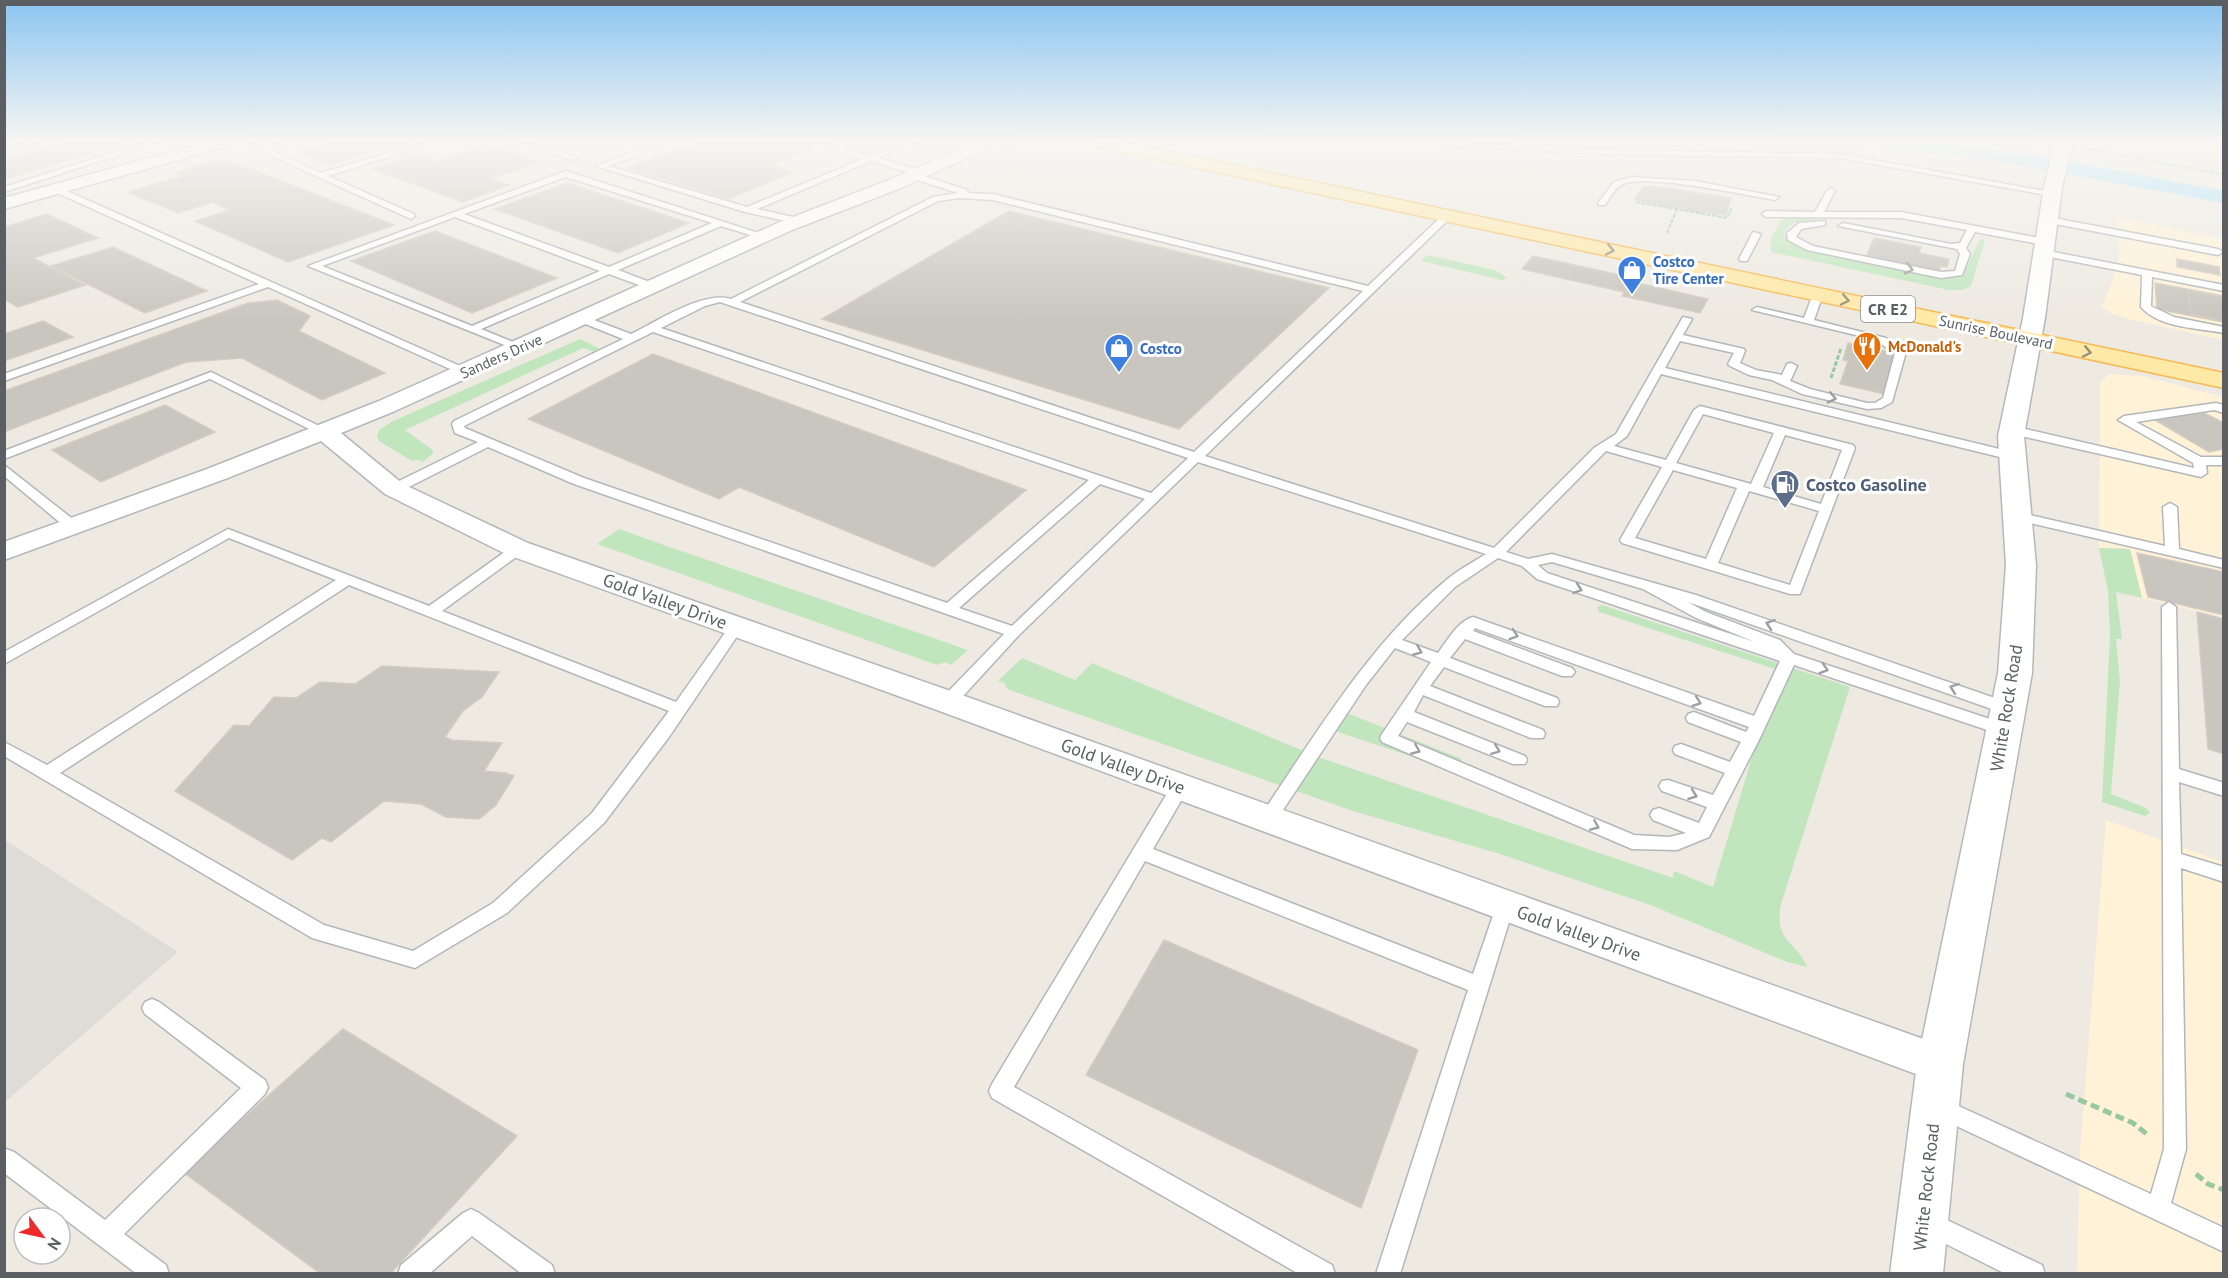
<svg xmlns="http://www.w3.org/2000/svg" width="2228" height="1278" font-family="'PT Sans',sans-serif">
  <style>
    .commercial { fill: #fff2d7 }
    .industrial { fill: #dfdcd7 }
    .green { fill: #c1e6be }
    .lines { fill: none; stroke-linecap: round; stroke-linejoin: round }
    .canal { fill: #a1deff; fill-rule: evenodd }
    .building { fill: #c9c5bf; stroke: #d3ccc1; stroke-width: 1.5 }
    .lane-casing { stroke: #b3b6ba; stroke-width: 3 }
    .street-casing { stroke: #b3b6ba; stroke-width: 3 }
    .secondary-casing { stroke: #b4b8bd; stroke-width: 3 }
    .primary-casing { stroke: #f5ba55; stroke-width: 3 }
    .path-far2 { stroke: #97c8a1; stroke-width: 2; stroke-dasharray: 4 1.5; stroke-linecap: butt }
    .path-far1 { stroke: #97c8a1; stroke-width: 3; stroke-dasharray: 4.5 2; stroke-linecap: butt }
    .path { stroke: #97c8a1; stroke-width: 5; stroke-dasharray: 9 4.5; stroke-linecap: butt }
    .lane { fill: #fff; fill-rule: evenodd }
    .street { fill: #fff; fill-rule: evenodd }
    .secondary { fill: #fff; fill-rule: evenodd }
    .primary { fill: #ffe9a6; fill-rule: evenodd }
    .oneway { stroke: #948f7b }
    .oneway2 { stroke: #9d9fa2 }
    .labels { text-anchor: middle; dominant-baseline: central; stroke-width: 6; stroke-linejoin: round; paint-order: stroke }
    .far-shop-label { font-size: 15px; font-weight: bold; fill: #366cbe; stroke: #fff; text-anchor: start }
    .far-street-label { font-size: 15px; fill: #5b5f64; stroke: #fff }
    .far-food-label { font-size: 15px; font-weight: bold; fill: #c56008; stroke: #fff; text-anchor: start }
    .shield { fill: #fff; stroke: #8c8f92; stroke-width: 1.5 }
    .shield-label { font-size: 16px; font-weight: bold; fill: #5b5f64 }
    .service-label { font-size: 18px; font-weight: bold; fill: #4e5e75; stroke: #fff; text-anchor: start }
    .street-label { font-size: 18px; fill: #5b5f64; stroke: #fff }
  </style>
  <rect width="100%" height="100%" fill="#eeeae2"/>
  <path class="commercial" d="M2115 216 2223 239V340L2133 320 2112 314 2101 307 2111 285 2119 256Z
    M2108 374 2143 376 2223 397V617L2142 598 2130 549 2099 548 2100 383Z
    M2106 820 2223 862V1273L2077 1274 2080 1152Z"/>
  <path class="industrial" d="M5 840 178 952 5 1102H4Z"/>
  <path class="green" d="M1783 217 1827 220C1810 223 1794 216 1784 233 1788 242 1794 244 1802 248L1941 278 1963 275 1980 239 1985 240 1971 286 1962 290H1949L1771 252V238Z
    M1427 255 1495 270 1507 278 1502 280 1421 261Z
    M580 339 600 349 594 352 583 348 405 430 433 450V453L423 462 419 460 412 461 379 441 377 437 379 430 393 421Z
    M619 529 661 544 968 650 951 665 945 662 937 665 597 544Z
    M2099 548 2130 549 2142 598 2116 592 2122 639H2116L2120 681 2111 794 2146 808 2150 813 2145 816 2102 802 2110 635 2108 591Z
    M1602 605 1850 687 1781 904C1774 944 1796 939 1807 967L1787 962 1653 906 1500 854 1353 811 1007 689 1005 683 998 681 1022 658 1075 680 1092 663 1318 757 1673 878 1674 871 1713 887 1778 670 1599 612 1597 607Z
    M1342 711 1462 759 1458 772 1335 731Z"/>
  <g class="lines">
    <path class="canal" d="M1864 142C1982 138 2107 170 2224 191V203L1981 158 1873 147 1867 146Z"/>
  </g>
  <path class="building" d="M67 142H130L4 179V158L8 159Z
    M329 142H416L400 147 393 145 332 164 297 151Z
    M697 142H828L771 165 794 172 728 199 627 168Z
    M487 145 539 162 490 179 509 185 463 202 372 169 418 154 438 161Z
    M228 160 394 225 288 262 195 221 230 210 213 202 178 213 128 192 182 176 174 173 213 161 218 163Z
    M567 183 689 223 618 253 495 209Z
    M1643 186 1668 188 1731 198 1726 215 1697 212 1635 200Z
    M1009 211 1329 288 1179 429 822 319Z
    M47 214 98 238 33 258 85 285 18 307 4 299V227Z
    M435 231 557 278 472 313 351 261Z
    M1874 238 1921 247 1919 253 1949 259 1947 267 1941 266 1939 271 1866 257Z
    M113 247 207 291 145 313 51 266Z
    M1533 256 1635 278 1633 282 1708 299 1700 313 1622 296 1624 292 1522 269Z
    M2177 259 2219 267 2220 275 2177 267Z
    M2155 283 2224 296V322L2157 309Z
    M2188 290 2224 297V321L2191 314Z
    M277 300 310 316 299 331 385 373 322 400 242 358 186 362 4 432V391L248 303Z
    M43 321 73 337 4 361V334Z
    M1848 343 1897 353 1885 394 1840 384 1848 361 1843 360Z
    M653 354 1026 490 934 567 739 487 719 499 528 419Z
    M165 405 215 432 101 482 52 450Z
    M2204 413 2224 423V449L2209 452 2155 420Z
    M2137 553 2224 572V615L2148 597Z
    M2197 612 2224 619V754L2208 749Z
    M382 666 499 672 482 697 463 711 445 737 452 740 502 743 484 771 506 773 514 776 496 805 479 819 446 817 421 804 384 801 331 842 322 838 292 860 175 791 234 725 249 726 274 697 296 698 320 682 355 684Z
    M1164 940 1418 1050 1361 1208 1086 1075Z
    M343 1029 517 1136 390 1274H321L183 1172Z"/>
  <g class="lines">
    <g class="lane-casing">
      <path id="lane" d="M28 142H40L11 151 4 150V146L11 147Z
        M147 142H159L4 192V187Z
        M241 142H251L265 148 287 142H299L272 151 321 173 425 142H437L328 176 414 214 415 216 411 219Z
        M519 142H531L578 158 571 160Z
        M661 142H672L608 166 747 207 863 159 832 150V146L844 142H855L843 148 870 156 903 142H913L878 158 923 171 924 173 921 175 967 190 968 193 993 194 1368 286 1444 214H1450V218L1205 456 1494 548 1594 448 1616 434 1683 317 1692 319 1683 335 1744 349 1745 351 1740 363 1756 370 1782 375 1787 364 1791 363 1797 366 1790 381 1810 389 1867 403H1875L1883 398 1895 353 1878 342 1864 337 1752 310 1757 307 1804 318 1813 294 1822 292 1823 294 1814 320 1886 338 1906 352 1892 402 1881 408 1867 409 1802 394 1772 380 1749 375 1730 366 1728 364 1734 353 1680 341 1665 368 2016 453 2018 456 2016 459 2012 460 1661 374 1627 436 1614 446 1666 460 1694 410 1700 406 1853 445 1855 448 1800 594H1790L1622 543 1620 540 1662 467 1606 451 1506 552 1528 559 1552 554 1696 595 2015 705 2017 709 2015 713H2003L1688 602 1706 612 1780 640 1794 654 2011 726 2013 730 2011 734H1999L1794 665 1759 740 1709 837 1677 850 1632 849 1382 742 1380 738 1382 734 1431 662 1395 648 1366 685 1273 825 1267 827 1261 825 1258 820 1261 815C1316 734 1368 646 1444 582 1456 571 1472 563 1486 554L1198 462 1019 635 954 706H942L940 702 942 698 1004 634 574 484 488 447 399 492H389L388 489 389 486 478 442 455 433 452 424 454 421 623 339 578 321V317H586L631 334C656 322 704 290 731 299L933 197 958 193 911 178 910 176 913 174 871 161 757 209 802 219 804 221 799 224 745 212 596 166ZM960 198 993 200 1363 291 1194 452 740 302 938 201ZM720 302 1188 458 1151 493 661 328 705 306ZM653 332 1089 480 947 603 584 478 465 428 464 426ZM1703 414 1774 433 1751 484 1676 463ZM1785 435 1842 450 1821 504 1763 487ZM1673 470 1737 488 1706 559 1635 538ZM1100 484 1145 499 1012 626 959 608ZM1749 491 1819 511 1790 585 1718 563ZM1498 558 1522 566 1537 579 1780 661 1754 716 1473 617C1458 621 1447 641 1438 653L1402 640 1455 587ZM1552 562 1643 589 1696 618 1755 642 1547 573 1538 565ZM1475 628 1749 727 1746 732 1694 712 1688 714 1686 718 1688 722 1741 742 1730 762 1681 744 1675 746 1673 750 1675 754 1725 773 1713 795 1668 780 1662 781 1659 786 1662 791 1707 807 1699 823 1659 808 1653 810 1650 815 1653 820 1686 833 1669 837 1634 835 1398 736 1407 722 1513 764H1525L1527 760 1525 756 1414 712 1423 695 1531 738H1543L1545 734 1543 730 1430 686 1444 667 1545 706H1557L1559 702 1557 698 1450 658 1465 639 1562 676H1572L1575 672 1572 668 1473 631Z
        M1418 142H1461L1599 150 1840 154 2056 193 2052 196 1840 158 1599 154 1422 144Z
        M566 171 768 236 763 239 721 226 618 270 655 284V288H647L609 274 481 329 523 346 524 348 519 351 308 266ZM566 177 712 223 609 267 464 214ZM455 217 600 271 472 326 322 266Z
        M1631 177 1695 181 1779 197 1775 200C1746 195 1647 174 1623 184 1615 187 1610 198 1605 205H1599L1598 203 1614 182Z
        M58 187 469 370 471 372 465 375 461 374 268 287 4 381V374L259 284 55 192 54 190Z
        M1831 188 1835 191 1824 212H1901L2045 239 2050 242 2045 245 1975 232 1966 248 1970 254 1962 275 1941 278 1807 250 1788 240 1787 233 1799 223 1825 221V225L1801 229 1796 237 1813 246 1941 272 1955 271 1960 254 1957 249 1838 226 1843 223 1951 244 1960 243 1967 230 1901 218 1766 217 1762 214 1766 211 1815 212 1827 191Z
        M2048 217 2218 249 2223 252 2218 255 2045 222 2044 220Z
        M1753 232 1761 234 1747 261H1741L1739 259Z
        M2043 250 2224 285V291L2152 277 2151 306 2174 317 2224 327V333C2198 328 2159 328 2141 307L2142 275 2040 255V251Z
        M211 372 331 432 325 436 321 435 210 379 4 459V451Z
        M2216 403 2224 405V413L2214 410 2136 422 2201 457H2224V465H2206L2207 473 2201 477 2012 434 2006 430 2012 426 2194 468 2193 463 2118 420 2124 416Z
        M4 465 79 524 81 527 79 530H69L4 476Z
        M2170 503 2177 507 2179 549 2224 560V568L2017 520 2010 516 2017 512 2165 546 2163 507Z
        M228 529 429 606 513 546H523L525 549 523 552 442 611 676 702 732 623H742L744 626 669 737 604 823 507 913 415 968 312 938 4 756V742L47 765 336 580 229 538 4 664V652ZM349 585 669 711 592 813 493 903 413 951 324 925 60 773Z
        M2169 602 2176 607 2179 769 2224 783V796L2179 782 2181 854 2224 867V882L2181 868 2186 1149 2171 1203 2224 1228V1252L1933 1115 1930 1108 1933 1101 1941 1098 2151 1194 2164 1149 2162 607Z
        M1180 781 1186 782 1189 787 1153 849 1473 974 1498 901 1505 898 1512 901 1514 906 1400 1274H1376L1468 990 1145 861 1014 1087 1332 1265 1335 1274H1299L992 1098 989 1091 992 1084 1174 782Z
        M152 999 159 1002 265 1080 268 1087 265 1094 124 1234 166 1265 169 1274H137L4 1173 6 1149 14 1152 105 1220 241 1088 145 1014 142 1008 145 1002Z
        M471 1209 479 1213 552 1265 555 1274H522L472 1236 429 1274H398L401 1265 463 1213Z
        M1930 1212 2042 1265 2045 1274H2006L1922 1232 1918 1224 1922 1216Z"/>
    </g>
    <g class="street-casing">
      <path id="street" d="M208 142H233L231 145 4 209V198Z
        M976 142H997L995 145 901 188 792 230 395 411 341 433 403 484 528 543 959 694 1940 1045 1955 1050 1961 1064 1955 1078 1940 1083 937 710 508 555 385 494 321 441 225 479 4 560V542L207 469 379 401 780 222 889 180Z"/>
    </g>
    <g class="secondary-casing">
      <path id="secondary" d="M2055 142H2073L2062 187 2045 318 2024 436 2036 565 2032 673 1963 1064 1943 1274H1890L1917 1064 1998 673 2006 565 1998 436 2023 318 2044 187Z"/>
    </g>
    <g class="primary-casing">
      <path id="primary" d="M1090 142H1123L2224 373V388L1099 147 1093 146Z"/>
    </g>
    <path class="path-far2" d="M2086 148 2224 175
      M1636 202 1727 218 1732 207
      M1667 233 1677 209"/>
    <path class="path-far1" d="M1831 378 1841 348"/>
    <path class="path" d="M2066 1094 2133 1123 2148 1135
      M2196 1174 2208 1184 2224 1190"/>
    <use href="#lane" class="lane"/>
    <use href="#street" class="street"/>
    <use href="#secondary" class="secondary"/>
    <use href="#primary" class="primary"/>
  </g>
  <defs><path id="oneway-chevron" d="M-2-3.5L2.5 0L-2 3.5" fill="none" stroke-width="1.6" stroke-linecap="round" stroke-linejoin="round" transform="scale(1.5)"/></defs>
  <g class="oneway">
    <use href="#oneway-chevron" transform="translate(1610 250) rotate(12)"/>
    <use href="#oneway-chevron" transform="translate(1845 300) rotate(12)"/>
    <use href="#oneway-chevron" transform="translate(2087 352) rotate(12)"/>
  </g>
  <g class="oneway2">
    <use href="#oneway-chevron" transform="translate(1909 269) rotate(13)"/>
    <use href="#oneway-chevron" transform="translate(1832 398) rotate(13)"/>
    <use href="#oneway-chevron" transform="translate(1578 589) rotate(19)"/>
    <use href="#oneway-chevron" transform="translate(1770 624) rotate(-161)"/>
    <use href="#oneway-chevron" transform="translate(1514 635) rotate(18)"/>
    <use href="#oneway-chevron" transform="translate(1418 651) rotate(22)"/>
    <use href="#oneway-chevron" transform="translate(1824 669) rotate(17)"/>
    <use href="#oneway-chevron" transform="translate(1954 688) rotate(-160)"/>
    <use href="#oneway-chevron" transform="translate(1697 702) rotate(20)"/>
    <use href="#oneway-chevron" transform="translate(1416 750) rotate(23)"/>
    <use href="#oneway-chevron" transform="translate(1496 750) rotate(21)"/>
    <use href="#oneway-chevron" transform="translate(1693 795) rotate(20)"/>
    <use href="#oneway-chevron" transform="translate(1595 826) rotate(23)"/>
  </g>
  <linearGradient id="sky" x2="0" y2="1"><stop stop-color="#8bc5f1"/><stop offset="0.44" stop-color="#f7f6f2"/><stop offset="1" stop-color="#f7f6f2" stop-opacity="0"/></linearGradient>
  <rect width="2228" height="321" fill="url(#sky)"/>
  <defs>
    <g id="shop-pin" transform="scale(1.5)"><path d="M0 17L-7.5 6A9.5 9.5 0 1 1 7.5 6Z" fill="#3f7fe0" stroke="#fff"/><path d="M-5-2.5h2.3a2.7 3.5 0 0 1 5.4 0H5L5.5 6h-11ZM-1.5-2.5h3a1.5 2.3 0 0 0-3 0Z" fill="#fff"/></g>
    <g id="restaurant-pin" transform="scale(1.5)"><path d="M0 17L-7.5 6A9.5 9.5 0 1 1 7.5 6Z" fill="#e8710a" stroke="#fff"/><path d="M-5-6h1v4h1v-4h1v4h1v-4h1v5L-1.5 .5V6h-2V.5L-5-1ZM5-6V6H3V1.5H1.5Q1.5-4 5-6Z" fill="#fff"/></g>
    <g id="fuel-pin" transform="scale(1.5)"><path d="M0 17L-7.5 6A9.5 9.5 0 1 1 7.5 6Z" fill="#5c6f8a" stroke="#fff"/><path d="M-5.5-6h7V0h2V4h1.3V-2.5L3-4.5l.8-.8L6-3V5H2.5V1h-1V6h-7ZM-4.2-4.7v3.2H.2V-4.7Z" fill="#fff"/></g>
  </defs>
  <g fill-rule="evenodd">
    <use href="#shop-pin" x="1632" y="270"/>
    <use href="#restaurant-pin" x="1867" y="346"/>
    <use href="#shop-pin" x="1119" y="348"/>
    <use href="#fuel-pin" x="1785" y="484"/>
  </g>
  <g class="labels">
    <g class="far-shop-label">
      <text x="1653" y="261">Costco<tspan x="1653" dy="17">Tire Center</tspan></text>
      <text x="1140" y="348">Costco</text>
    </g>
    <g class="far-street-label">
      <text transform="translate(1996 332) rotate(12)">Sunrise Boulevard</text>
      <text transform="translate(501 356) rotate(-24)">Sanders Drive</text>
    </g>
    <g class="far-food-label">
      <text x="1888" y="346">McDonald's</text>
    </g>
    <rect class="shield" x="1861" y="296" width="54" height="26" rx="4.5"/>
    <g class="shield-label">
      <text x="1888" y="309">CR E2</text>
    </g>
    <g class="service-label">
      <text x="1806" y="484">Costco Gasoline</text>
    </g>
    <g class="street-label">
      <text transform="translate(665 601) rotate(20)">Gold Valley Drive</text>
      <text transform="translate(2006 708) rotate(-81)">White Rock Road</text>
      <text transform="translate(1123 766) rotate(20)">Gold Valley Drive</text>
      <text transform="translate(1579 933) rotate(20)">Gold Valley Drive</text>
      <text transform="translate(1926 1187) rotate(-84)">White Rock Road</text>
    </g>
  </g>
  <rect width="2228" height="1278" fill="none" stroke="#5b5f64" stroke-width="12"/>
  <g transform="translate(42 1236) rotate(123)"><circle r="28" fill="#ffffff" stroke="#bdbfc1" stroke-width="1.5"/>
  <path d="M0-4.5L10 22L0 15L-10 22Z" fill="#ed292a"/>
  <text y="-9" font-size="16" font-weight="bold" text-anchor="middle" fill="#5b5f64">N</text>
  </g>
</svg>
